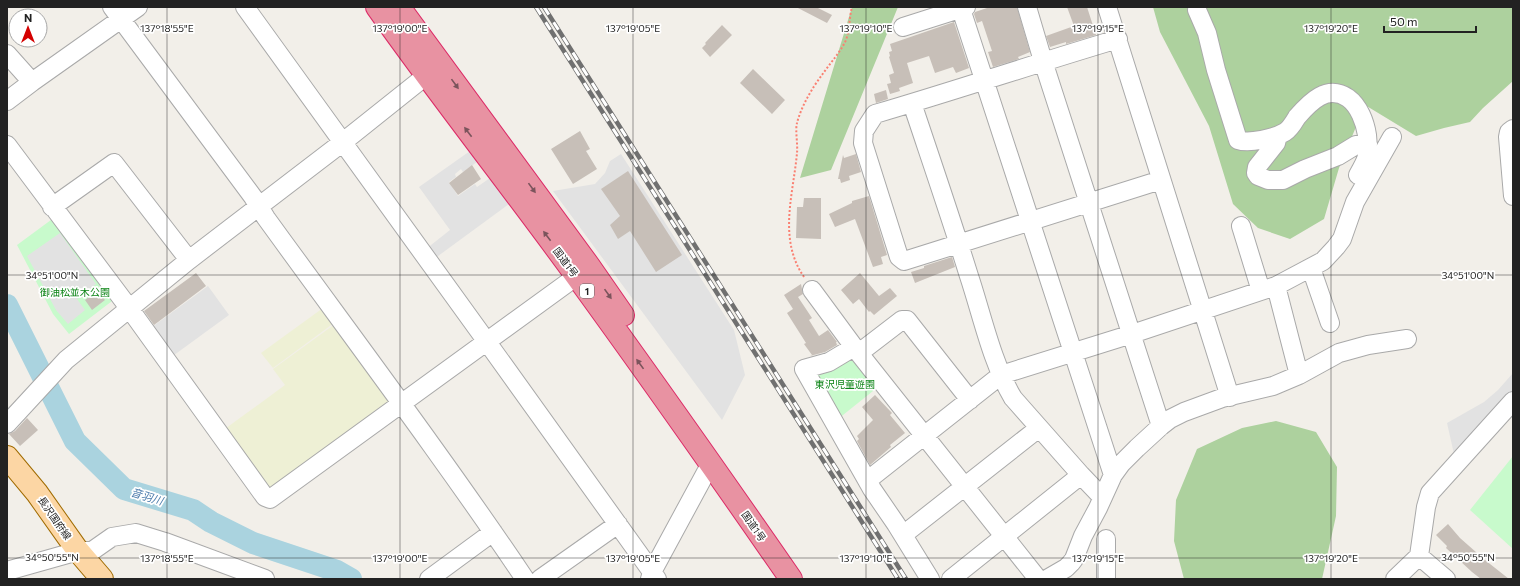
<svg xmlns="http://www.w3.org/2000/svg" width="1520" height="586" font-family="Commissioner,'Noto Sans JP',sans-serif">
  <style>
    .farmland { fill: #eef0d5 }
    .forest { fill: #add19e }
    .park { fill: #c8facc }
    .parking { fill: #e2e2e2 }
    .lines { fill: none; stroke-linecap: round; stroke-linejoin: round }
    .river { stroke: #aad3df; stroke-width: 22 }
    .building { fill: #c7bfb8 }
    .minor-casing { stroke: #a9a9a9; stroke-width: 20 }
    .major-casing { stroke: #a06b00; stroke-width: 24 }
    .highway-casing { stroke: #dc2a67; stroke-width: 24 }
    .path { stroke: #fa8072; stroke-width: 2; stroke-dasharray: 2 2; stroke-linecap: butt }
    .minor { stroke: #fff; stroke-width: 18 }
    .major { stroke: #fcd6a4; stroke-width: 22 }
    .highway { stroke: #e892a2; stroke-width: 22 }
    .rail-casing { stroke: #707070; stroke-width: 4.5 }
    .rail { stroke: #fff; stroke-width: 3; stroke-dasharray: 9; stroke-linecap: butt }
    .oneway { fill: #7b545c }
    .ticks { fill: none; stroke: #222; stroke-width: 1; stroke-opacity: 0.45 }
    .labels { text-anchor: middle; dominant-baseline: central; stroke-width: 3.5; stroke-linejoin: round; paint-order: stroke }
    .shield { fill: #fff; stroke: #646464; stroke-width: 1 }
    .shield-label { font-size: 9px; font-weight: bold; fill: #222 }
    .street-label { font-size: 10px; fill: #222; stroke: #fff }
    .park-label { font-size: 10px; fill: #0c8416; stroke: #fff }
    .water-label { font-size: 11px; font-style: italic; fill: #4a7aab; stroke: #fff }
    .ticks-label { font-size: 10px; text-anchor: middle; fill: #222; stroke: #fff; stroke-width: 3.5; stroke-linejoin: round; paint-order: stroke }
  </style>
  <rect width="100%" height="100%" fill="#f2efe9"/>
  <path class="farmland" d="M323 308 334 323 273 368 261 353Z
    M335 324 393 403 269 494 222 431 262 402 280 426 262 402 285 385 273 369Z"/>
  <path class="forest" d="M852 7H898L831 170 800 178Z
    M1153 7H1513V81L1483 108 1470 122 1444 128 1416 136 1365 105 1339 168 1324 219 1290 239 1258 228 1233 204 1209 126 1160 32Z
    M1276 421 1316 432 1337 467 1336 516 1322 579H1184L1174 541 1176 500 1197 449 1242 428Z"/>
  <path class="park" d="M55 217 116 298 69 334 53 314 17 245Z
    M850 353 878 387 838 419 810 368Z
    M1513 456V549L1470 510Z"/>
  <path class="parking" d="M470 151 477 162 463 172 461 169 455 174 456 177 449 182 458 196 475 184 477 187 490 178 509 204 434 259 426 249 450 230 419 187Z
    M621 154 734 330 745 375 722 420 553 191 595 184 605 173 610 161Z
    M60 233 96 284 77 299 85 310 68 324 56 310 27 256Z
    M208 286 229 315 170 358 148 330Z
    M1513 373V392L1511 395 1454 454 1447 423 1484 402 1498 390Z"/>
  <g class="lines">
    <path class="river" d="M7 305 75 441 124 489 193 510 211 522 253 543 337 571 351 579"/>
  </g>
  <path class="building" d="M796 7H816L832 15 827 23Z
    M990 7H1017L1030 52 1018 57 1019 59 993 67 988 52 992 51 982 21 977 23 974 14 975 12Z
    M1067 7H1087L1096 35 1066 44V42L1050 47 1046 36 1074 26Z
    M954 22 969 68 956 73 953 67 935 73 929 56 907 63 913 83 899 88 900 91 890 94 887 84 891 83 889 75 894 73 889 57 890 56 889 52 892 51 890 44Z
    M722 25 732 35 710 57 702 48 706 44 705 43Z
    M753 69 785 100 772 114 740 83Z
    M886 90 888 99 876 103 874 94Z
    M580 131 590 149 586 151 597 169 573 184 551 149Z
    M856 154 861 172 849 176 850 180 841 183 840 179H838L843 155 844 158Z
    M472 165 481 179 458 195 449 183Z
    M628 171 682 255 656 272 630 231 618 239 610 225 620 216 601 189Z
    M869 196 887 255 881 257 883 264 873 267 855 219 835 227 829 214 852 203V201Z
    M804 198H821V239L796 238 797 207H803Z
    M952 257 955 267 915 283 911 272 924 268V266Z
    M196 273 206 286 154 325 144 311Z
    M860 273 879 296 890 288 897 296 874 315 870 311 869 312 859 299 853 304 841 290Z
    M801 284 803 294 798 297 812 318 809 320 819 336 828 330 837 342H836L837 345 825 352 810 356 812 355 804 344 806 343 787 313 793 309 784 295Z
    M97 291 105 300 92 310 85 300Z
    M875 395 892 413 890 415 905 433 890 445 891 447 870 465 857 441 859 439 857 436 873 420 862 407Z
    M27 418 38 430 20 446 9 434 15 431Z
    M1448 524 1460 538 1485 560 1509 579H1481L1472 572 1446 548 1447 546 1436 535Z"/>
  <g class="lines">
    <g class="minor-casing">
      <path id="minor" d="M112 7 253 197 266 218C353 338 442 456 525 579
        M245 7 487 342 657 579
        M1027 7 1043 61 1161 426
        M1107 7 1230 397
        M961 9 1113 475
        M1197 10 1207 33 1216 70 1238 140C1249 144 1275 138 1285 132 1290 129 1294 122 1297 117 1310 102 1327 84 1348 98 1359 106 1365 122 1367 135 1369 155 1368 158 1358 175
        M903 27 966 7
        M1118 39C1037 63 957 90 875 114L864 131 863 143 899 257 904 261 1161 180
        M7 54 32 82
        M7 101 32 82 138 7
        M912 103C931 160 951 218 969 276 982 315 992 363 1013 398L1081 475 1102 497
        M1513 129 1509 132 1508 137 1513 196
        M1276 136 1277 139 1276 143 1257 167 1256 173 1258 176 1268 180H1283L1305 169 1338 156 1356 145 1368 144
        M7 145 129 308 265 497 270 499 577 276
        M52 207 114 163 189 260
        M1241 226 1261 291
        M1311 268 1330 323
        M812 290 854 347 1038 579
        M854 347 829 362 804 369 872 489 896 524 930 579
        M859 353 902 320H907L970 400
        M1299 375 1339 353 1368 345 1407 339
        M7 424 66 360 189 260 343 142 437 67
        M868 480 1001 375 1132 334 1276 286
        M903 535 1039 428
        M1106 539V579
        M1419 556 1446 579
        M7 571 78 551H92L112 537 136 533 165 542 265 579
        M429 579 493 532
        M540 579 618 524
        M650 579 652 572 711 463
        M951 579 1081 475
        M1047 579 1066 568 1071 563 1074 559 1083 536 1098 508 1113 475 1121 464 1137 448 1161 426 1170 419 1184 412 1222 398 1273 386 1299 375 1276 286 1323 261 1336 247 1342 239 1355 202 1392 137
        M1395 579 1419 556 1426 507 1430 493 1513 401"/>
    </g>
    <g class="major-casing">
      <path id="major" d="M7 457 37 493 78 551 102 579"/>
    </g>
    <g class="highway-casing">
      <path id="highway" d="M377 7C442 99 512 187 578 278 650 377 721 478 791 579
        M399 7 589 266 623 315"/>
    </g>
    <path class="path" d="M804 277C778 239 793 196 797 153 798 145 795 130 797 123 801 107 812 88 822 75 830 63 840 53 846 40 850 29 849 18 852 7"/>
    <use href="#minor" class="minor"/>
    <use href="#major" class="major"/>
    <use href="#highway" class="highway"/>
    <g class="rail-casing">
      <path id="rail" d="M536 7 898 579
        M544 7 906 579"/>
    </g>
    <use href="#rail" class="rail"/>
  </g>
  <defs><path id="oneway-solid" d="M-6-.8H1V-3.2L6.5 0L1 3.2V.8H-6Z"/></defs>
  <g class="oneway">
    <use href="#oneway-solid" transform="translate(455 84) rotate(54)"/>
    <use href="#oneway-solid" transform="translate(468 132) rotate(-127)"/>
    <use href="#oneway-solid" transform="translate(532 188) rotate(54)"/>
    <use href="#oneway-solid" transform="translate(547 236) rotate(-127)"/>
    <use href="#oneway-solid" transform="translate(608 294) rotate(55)"/>
    <use href="#oneway-solid" transform="translate(640 364) rotate(-126)"/>
  </g>
  <path class="ticks" d="M167 7V579M400 7V579M633 7V579M866 7V579M1098 7V579M1331 7V579M7 275H1513M7 558H1513"/>
  <g class="labels">
    <rect class="shield" x="580" y="284" width="14" height="14" rx="3"/>
    <g class="shield-label">
      <text x="587" y="291">1</text>
    </g>
    <g class="street-label">
      <text transform="translate(566 262) rotate(53)">国道1号</text>
      <text transform="translate(55 518) rotate(55)">長沢国府線</text>
      <text transform="translate(754 526) rotate(55)">国道1号</text>
    </g>
    <g class="park-label">
      <text x="75" y="292">御油松並木公園</text>
      <text x="845" y="384">東沢児童遊園</text>
    </g>
    <g class="water-label">
      <text transform="translate(147 496) rotate(17)">音羽川</text>
    </g>
  </g>
  <g class="ticks-label">
    <text x="167" y="32">137°18'55"E</text>
    <text x="400" y="32">137°19'00"E</text>
    <text x="633" y="32">137°19'05"E</text>
    <text x="866" y="32">137°19'10"E</text>
    <text x="1098" y="32">137°19'15"E</text>
    <text x="1331" y="32">137°19'20"E</text>
    <text x="52" y="279">34°51'00"N</text>
    <text x="1468" y="279">34°51'00"N</text>
    <text x="52" y="561">34°50'55"N</text>
    <text x="1468" y="561">34°50'55"N</text>
    <text x="167" y="562">137°18'55"E</text>
    <text x="400" y="562">137°19'00"E</text>
    <text x="633" y="562">137°19'05"E</text>
    <text x="866" y="562">137°19'10"E</text>
    <text x="1098" y="562">137°19'15"E</text>
    <text x="1331" y="562">137°19'20"E</text>
  </g>
  <rect width="1520" height="586" fill="none" stroke="#222222" stroke-width="16"/>
  <g transform="translate(28 28)"><circle r="19" fill="#ffffff" stroke="#a7a7a7"/>
  <path d="M0-3L7 15L0 10L-7 15Z" fill="#d40000"/>
  <text y="-6" font-size="11" font-weight="bold" text-anchor="middle" fill="#222222">N</text>
  </g>
  <path d="M1384 26v6h92v-6" fill="none" stroke="#222222" stroke-width="2"/>
  <text x="1390" y="26" font-size="12" fill="#222222" stroke="#ffffff" stroke-width="3" paint-order="stroke">50 m</text>
</svg>
